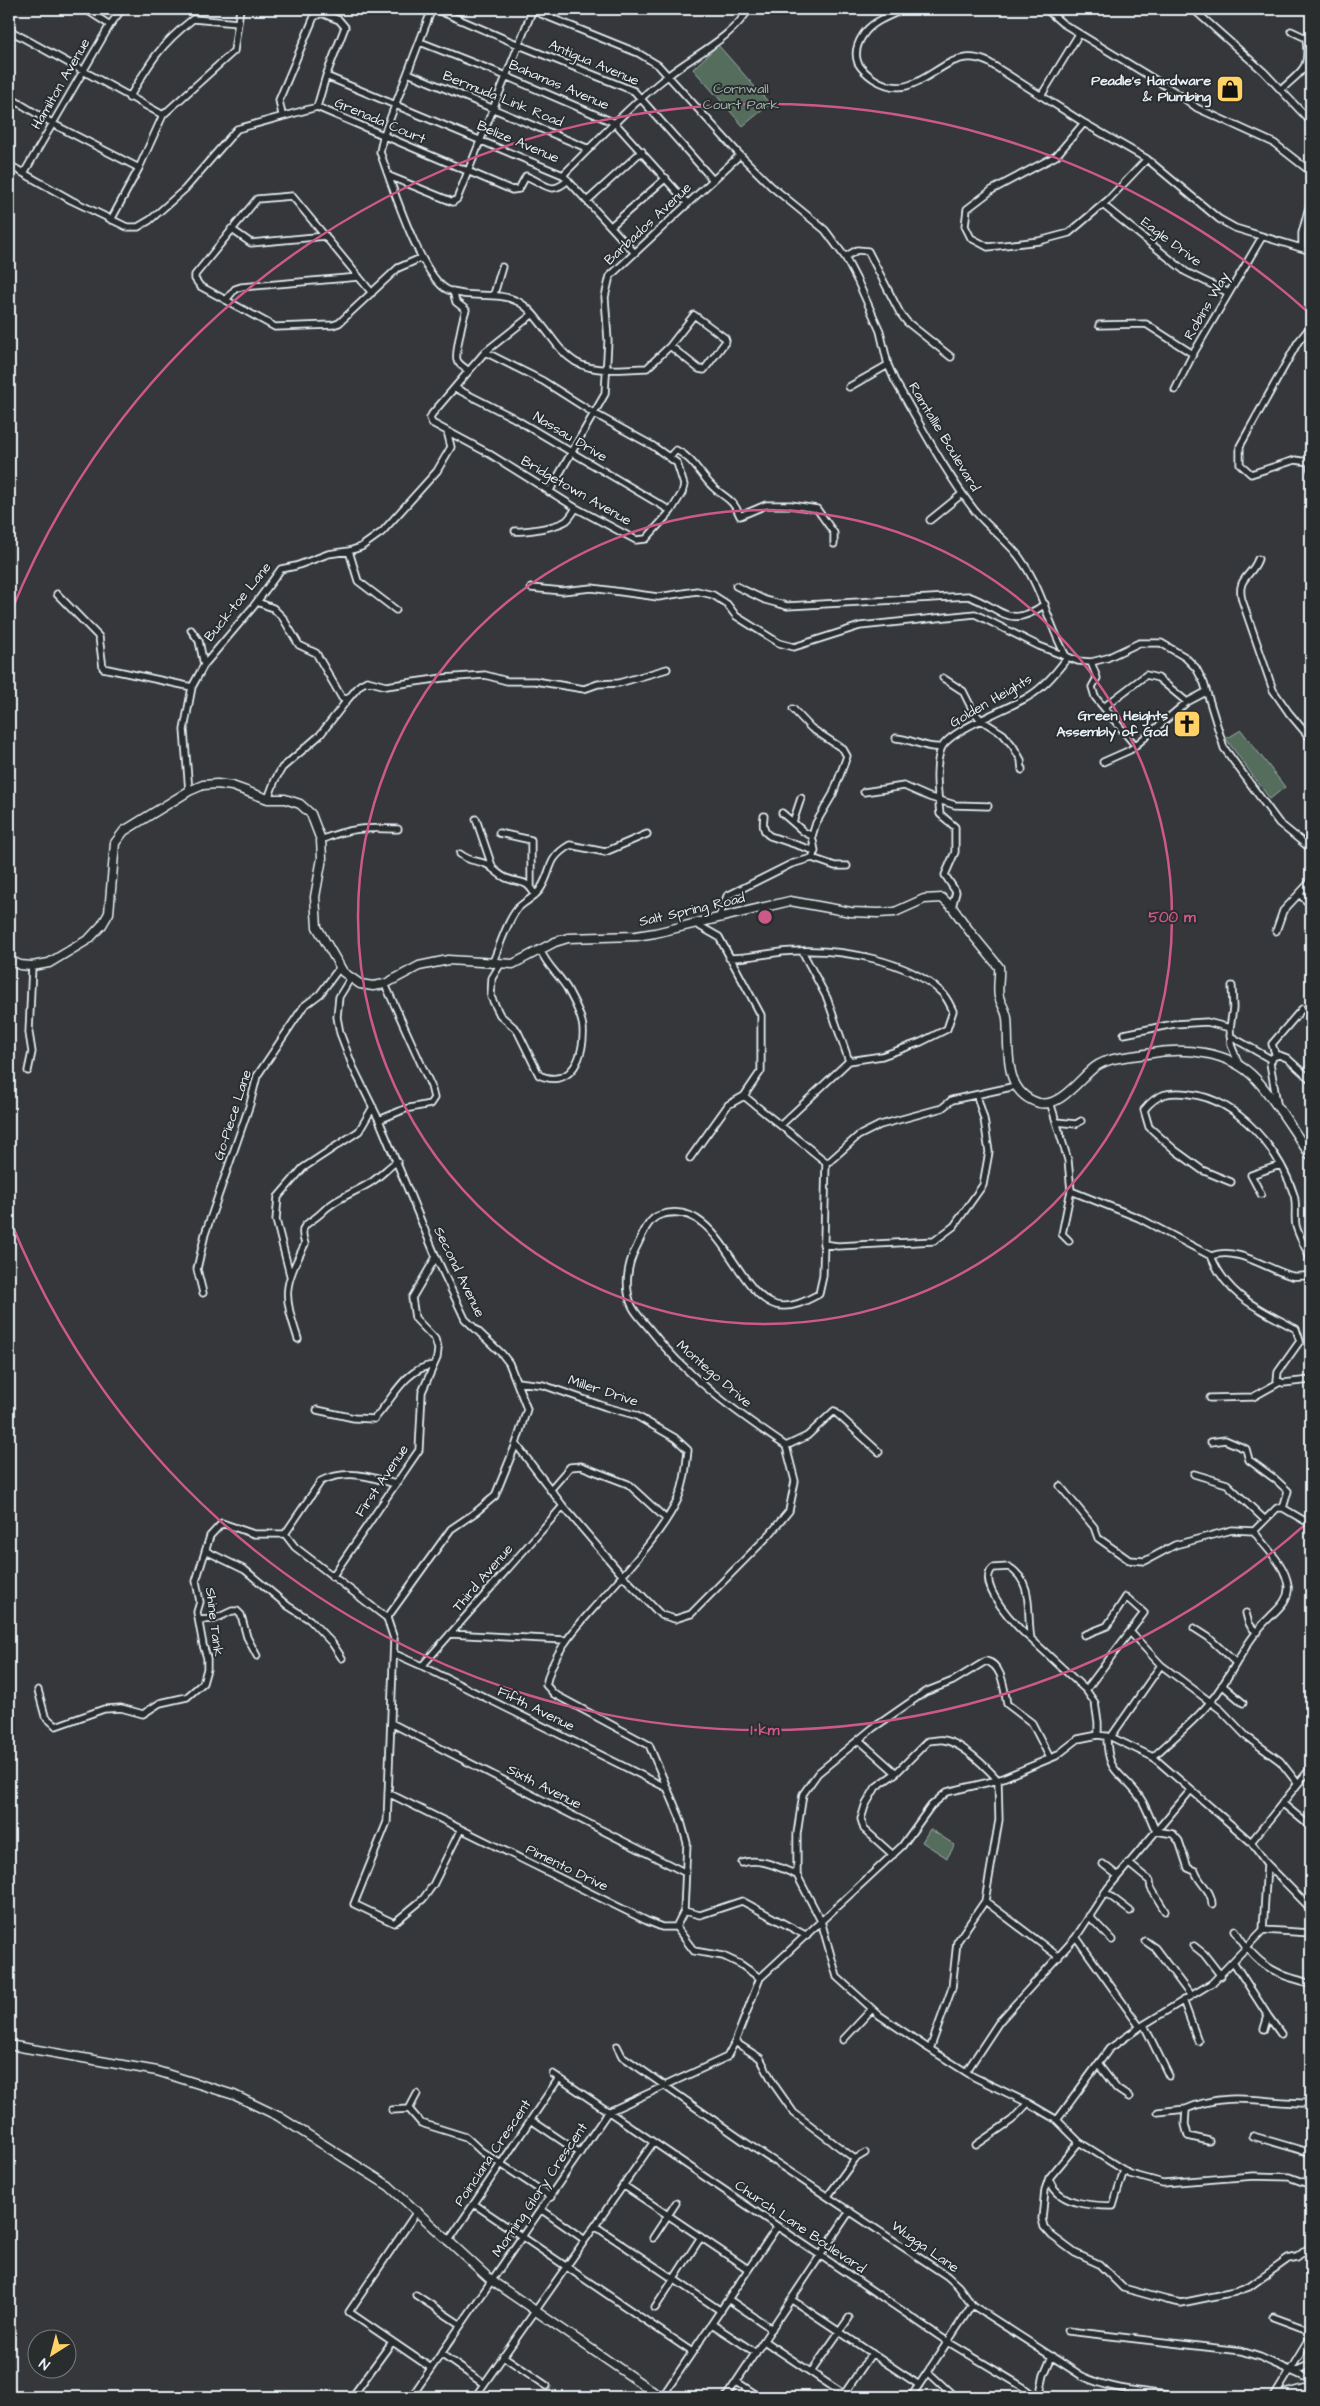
<svg xmlns="http://www.w3.org/2000/svg" width="1320" height="2406" font-family="'Architects Daughter',sans-serif">
  <style>
    .green { fill: #546d5b; stroke: #9eafaa }
    .lines { fill: none; stroke-linecap: round; stroke-linejoin: round }
    .street-casing { stroke: #e8f1f8; stroke-width: 9 }
    .secondary-casing { stroke: #e8f1f8; stroke-width: 11 }
    .street { stroke: #2a2d2e; stroke-width: 5.5 }
    .secondary { stroke: #2a2d2e; stroke-width: 8 }
    .ring { fill: none; stroke: #cd598a; stroke-width: 2.5 }
    .labels { text-anchor: middle; dominant-baseline: central; stroke-width: 4; stroke-linejoin: round; paint-order: stroke }
    .street-label { font-size: 14px; fill: #e8f1f8; stroke: #2a2d2e }
    .poi-label { font-size: 14px; font-weight: bold; fill: #e8f1f8; stroke: #2a2d2e; text-anchor: end }
    .park-label { font-size: 14px; fill: #a5b6b1; stroke: #2a2d2e }
    .centre { fill: #cd598a; stroke: #2a2d2e; stroke-width: 2.5 }
    .ring-label { font-size: 15px; text-anchor: middle; font-weight: bold; fill: #cd598a; stroke: #2a2d2e; stroke-width: 4; stroke-linejoin: round; paint-order: stroke }
  </style>
  <rect width="100%" height="100%" fill="#35373b"/>
  <filter id="ink" filterUnits="userSpaceOnUse"><feTurbulence type="fractalNoise" baseFrequency=".02" numOctaves="2"/><feDisplacementMap in="SourceGraphic" scale="10" xChannelSelector="R" yChannelSelector="G"/><feConvolveMatrix kernelMatrix="1 2 1 2 8 2 1 2 1" color-interpolation-filters="sRGB"/></filter>
  <g filter="url(#ink)">
    <path class="green" d="M718 45 770 104 743 126 693 69Z
      M1241 730 1285 787 1270 799 1226 739Z
      M930 1829 955 1845 947 1858 922 1842Z"/>
    <g class="lines">
      <g class="street-casing">
        <path id="street" d="M85 9 110 25
          M432 9 383 137 380 152C391 182 421 278 448 290 470 300 496 290 519 302 530 308 538 320 545 329 553 339 560 351 570 358 589 375 624 368 647 368L670 346 694 315 725 338 726 341 704 370 699 369 670 346
          M435 9 519 45 634 91 713 180
          M529 9 638 53 658 65 740 155 771 186 825 230 845 257 858 282 880 331 888 365 895 381C921 425 944 471 975 511 989 529 1010 542 1022 561 1043 591 1049 626 1067 658
          M904 9C890 16 872 21 863 35 857 44 854 53 858 63 862 70 868 75 874 79 914 104 934 61 966 58 974 57 981 59 988 62L1084 123 1147 159 1219 219 1235 228 1311 251
          M1046 9 1062 23 1177 93 1197 108 1274 143 1311 172
          M1193 9 1264 72 1311 122
          M9 30 163 115
          M420 42 494 71 615 123 688 204
          M408 73 589 149
          M1281 90C1303 69 1310 70 1306 38L1291 31
          M1041 96 1079 34
          M9 97 57 126 139 168
          M129 98C150 62 160 45 193 19L238 23
          M317 107 326 76
          M282 115 279 100 314 17 321 13 339 20 345 27 326 76 563 175 634 252
          M1084 123 1056 156 992 190 967 209 965 226 971 238 988 247 1039 241 1069 233 1108 200 1147 159
          M9 165 71 200 127 227H138L150 220 185 189 237 129 317 107 512 190 519 189 526 176C546 184 551 196 568 180
          M24 173 110 25 122 9
          M563 175C597 141 631 104 669 75 696 54 731 38 749 9
          M389 176 453 202 457 199 533 9
          M587 201 642 151
          M1103 205 1186 272 1229 293
          M111 220 139 168 163 115 234 51 240 9
          M611 226 666 178
          M231 229 251 243 326 236
          M1302 247V233L1311 200
          M845 257 857 250 868 251 900 313 907 322 951 357
          M453 291 456 302 466 310C463 317 455 354 457 360 459 365 465 368 469 371
          M372 293 292 196 257 199 195 275V279L200 286 275 327 333 325 339 323 398 268 421 258
          M494 294 502 267
          M226 300 235 289 241 287 359 277
          M1099 325 1146 324 1193 354
          M1311 326 1298 342 1240 446V464L1251 474 1295 460 1309 462 1311 470
          M485 352 543 381 595 414 653 446 677 463 684 485 682 493 671 511 646 539 636 540 576 508 488 453 432 423 430 418 432 414 485 352 533 314
          M849 387 888 365
          M455 388 512 417 671 511
          M1175 390 1193 354 1262 237
          M669 457 676 450C693 458 699 473 712 486 724 498 733 498 740 516L766 505H791L817 509 834 533V544
          M549 492 605 394 608 341 605 297 610 276 740 155
          M930 520 962 494
          M515 531C527 532 556 527 566 521 570 518 573 513 576 508
          M349 551 358 581 396 610
          M1258 559C1252 577 1236 577 1242 600L1273 690 1289 713 1311 739
          M736 586 765 600 787 606 968 596C1003 608 1008 631 1045 604
          M531 588 562 591 592 588 658 597 697 591 713 595 727 604 736 616 779 643 794 647 860 626 975 614 1039 646 1078 661 1091 662 1107 658 1139 643H1161L1185 657 1196 668 1204 683 1224 748 1279 823 1311 849
          M57 594 99 637 103 668 192 687
          M257 602 273 608 283 618 299 645 316 653 342 698 348 699 360 685 367 681 386 686 443 678 485 675 507 681H535L584 689 598 684 619 683 667 669
          M191 630 199 641 204 665
          M1311 653V654
          M1091 662 1097 678 1092 687 1095 697 1135 745
          M943 678 963 691 972 709 981 720 1003 734 1013 746 1021 760 1022 770
          M1104 707 1146 675 1158 678 1187 702
          M896 738C913 739 925 749 942 747
          M1103 762 1130 750 1187 702 1206 692
          M189 791 184 730 192 687 204 665 253 607 281 569 296 566 328 554 349 551 361 547 382 532 437 471 451 447 447 431
          M864 792 904 786 929 797 955 805 988 806
          M268 799 275 780 282 768 320 735 348 699
          M782 813 804 832 812 836
          M764 816C763 824 762 831 770 836L815 851
          M476 819 493 869
          M793 822 801 798
          M499 833 531 840V887
          M321 840C351 827 366 828 398 829
          M460 854C472 863 474 859 486 864 493 867 498 875 506 878 520 884 526 878 535 895
          M812 858 835 866H847
          M1299 894 1311 905
          M952 907 956 892 945 875 955 852V827L940 814C938 795 934 767 941 749 948 731 1009 708 1026 698 1043 689 1056 673 1067 658
          M719 917 727 896 791 864 812 858 815 851 812 836 816 823 833 794 847 756 843 749 811 728 793 709
          M696 924 719 937 761 1015V1071L744 1096 826 1162
          M1276 931 1283 911 1311 881
          M802 951 827 998 849 1061
          M729 958C752 958 775 951 797 951 843 949 907 960 941 992 947 997 950 1005 953 1011L947 1029 921 1042 882 1056 849 1061 781 1125
          M492 964C500 946 506 923 518 908 525 901 536 897 541 888 553 869 546 859 570 845L605 852 647 834
          M500 965 492 978 491 997 500 1015 517 1030 539 1075C572 1090 585 1054 583 1028 582 1018 574 1001 569 992 562 977 547 967 541 951
          M350 979 339 997 337 1017 340 1033 353 1067 379 1120 436 1257 465 1319 502 1354 509 1363 527 1409 516 1444 495 1496 476 1512 451 1529 387 1618
          M1232 986 1233 1008 1230 1028 1231 1045 1240 1067
          M1124 1034 1174 1024 1207 1022 1230 1028
          M1230 1036 1272 1060
          M1276 1056 1272 1044 1302 1009
          M28 1071 32 1052 29 1033 32 966
          M1050 1102 1068 1160 1071 1191 1139 1218 1211 1256C1238 1246 1266 1269 1292 1276 1298 1277 1305 1276 1311 1275
          M1277 1103 1270 1063 1273 1057 1279 1055 1287 1058 1311 1080
          M379 1120 405 1109 430 1104 434 1098 431 1086 385 984
          M1056 1122 1076 1124 1081 1121
          M690 1158 728 1105 744 1096
          M826 1162 830 1161 858 1136 880 1125 942 1108 952 1100 1016 1086
          M1231 1182 1202 1170 1176 1151 1149 1127 1144 1110C1157 1093 1170 1091 1190 1094 1239 1100 1280 1151 1294 1195 1297 1205 1294 1216 1296 1226 1299 1237 1307 1250 1311 1261
          M1261 1194 1251 1175 1280 1165
          M1069 1241 1062 1234C1063 1230 1070 1193 1071 1191
          M823 1244 838 1246 934 1241 954 1226 983 1185 989 1152 984 1119 977 1096
          M1211 1256C1228 1298 1260 1309 1296 1329L1300 1341 1278 1372 1277 1380 1283 1383 1311 1380
          M290 1275 276 1220 278 1197 303 1168 359 1131 373 1107
          M203 1293 197 1269 205 1234 250 1104 257 1076 304 1006 320 994 340 967
          M298 1339C283 1293 283 1288 305 1244 298 1223 308 1225 320 1214 335 1198 355 1193 373 1181 381 1175 389 1167 397 1161
          M517 1382 543 1385 606 1407 635 1415 675 1438 688 1450C686 1467 685 1483 678 1499 660 1537 619 1579 591 1611 571 1633 552 1656 546 1685L554 1694 649 1745 680 1818 687 1843 684 1911 676 1927
          M1210 1398 1253 1397 1280 1382
          M317 1410 354 1418 374 1419C393 1399 404 1369 433 1365
          M1211 1442 1225 1440 1246 1449 1249 1460 1275 1479 1288 1491 1283 1508
          M516 1444 563 1506 622 1575 661 1615 675 1619 691 1614 770 1534 789 1511 795 1481 786 1446 807 1436 834 1411 879 1452
          M786 1446C736 1412 685 1376 648 1327 643 1321 636 1314 632 1306 624 1288 627 1265 636 1248 642 1237 647 1219 660 1215 719 1196 735 1293 776 1305 791 1309 806 1301 819 1294L823 1276 826 1162
          M1194 1474 1227 1484 1265 1520
          M395 1484C369 1476 347 1469 321 1481L285 1534 295 1547 387 1618 394 1639 387 1822 354 1904 394 1923 423 1899 433 1885 461 1829
          M1060 1486 1094 1527 1098 1538 1129 1560 1145 1561 1175 1545 1232 1530 1254 1531 1277 1508H1283L1305 1521 1311 1518
          M550 1490 570 1467 581 1466 628 1484 665 1518
          M206 1551 245 1570 288 1606 310 1620 332 1643 342 1658
          M332 1577 419 1450 422 1392 437 1358 438 1349 435 1339 415 1318 412 1298 436 1257
          M1246 1613C1248 1621 1249 1628 1258 1632
          M199 1620 215 1619 232 1611H237L241 1615 247 1637 257 1656
          M1194 1628 1208 1637 1236 1663
          M1131 1633 1161 1665 1221 1710 1247 1737 1280 1761 1298 1784
          M450 1634 565 1640
          M1084 1635 1107 1626 1126 1597 1144 1613 1086 1690
          M1031 1639C1018 1629 975 1584 993 1568L1009 1567C1035 1583 1026 1613 1031 1639L1086 1690 1095 1703 1098 1722V1735
          M395 1654 422 1666 665 1787
          M422 1666 563 1506
          M1222 1685 1243 1703
          M38 1690 45 1716 56 1726 104 1709 121 1708 143 1714 160 1703 187 1697 203 1683 207 1669V1658L203 1645 197 1612 200 1602 196 1581 210 1536 222 1523 254 1534H285
          M391 1723 686 1873
          M1107 1736C1107 1776 1122 1771 1141 1799 1147 1808 1151 1821 1156 1831L1173 1834 1179 1841 1188 1868 1195 1871C1199 1884 1212 1890 1212 1904
          M1111 1737 1161 1665
          M859 1740 896 1773
          M1153 1757C1171 1740 1190 1725 1206 1707 1231 1680 1243 1642 1270 1617 1279 1608 1290 1599 1288 1585 1284 1561 1265 1549 1254 1531
          M1050 1758 1032 1723 1007 1704C1004 1690 1003 1665 986 1661L953 1681 925 1692 873 1728 818 1773 803 1794 797 1834V1875L821 1921 837 1977 879 2015 925 2046 974 2077 1028 2103 1057 2120 1079 2142 1130 2174 1163 2183 1254 2176 1289 2177 1311 2185
          M388 1793 647 1921 662 1927H676
          M1282 1803 1311 1827
          M1251 1842 1310 1769 1311 1764
          M893 1855 864 1829 861 1819 865 1806 876 1787 896 1773 928 1741C933 1741 939 1739 944 1740 962 1743 986 1767 998 1780L999 1820 985 1901 1059 1957
          M742 1863C761 1857 780 1868 797 1875
          M1128 1863 1150 1881 1151 1888 1165 1911
          M1103 1864 1118 1876
          M1105 1892 1130 1911
          M684 1911 700 1915 742 1901 807 1936
          M1089 1916 1112 1940
          M676 1927 694 1951 723 1956 740 1964 760 1978
          M1235 1930C1246 1949 1260 1965 1281 1974 1290 1979 1302 1979 1311 1985
          M1263 1930 1311 1933
          M1076 1937 1140 2027
          M1145 1941 1155 1948 1191 1996
          M1194 1946 1204 1954 1221 1976
          M1234 1963 1268 2016 1264 2029
          M1183 2000 1198 2041
          M1268 2016 1281 2034
          M1144 2025 1169 2076
          M843 2040 872 2009
          M735 2042 760 2058 775 2086 794 2113 855 2159
          M617 2046 622 2056 745 2142 947 2276 958 2286 972 2305 1082 2376C1113 2391 1149 2392 1183 2397
          M930 2049 952 1988 957 1942 985 1901
          M1098 2064 1117 2089 1129 2097
          M966 2072 999 2022 1076 1937 1108 1888 1191 1790
          M553 2074 948 2342 1023 2387 1035 2397
          M409 2109 417 2094
          M392 2110 409 2109 421 2123 466 2137 481 2151 551 2197
          M1158 2112 1186 2109
          M531 2120 580 2153
          M1057 2120 1109 2049 1140 2027 1212 1983 1263 1930 1267 1864
          M1253 2136 1311 2153
          M1209 2141 1188 2136 1185 2124 1186 2109C1229 2090 1267 2104 1311 2103
          M1079 2142 1049 2178C1056 2204 1090 2206 1113 2206L1124 2170
          M976 2145 1012 2120 1028 2103
          M1049 2178 1045 2190 1042 2219 1044 2227 1052 2236 1075 2253 1099 2264 1123 2288 1167 2300 1181 2303 1235 2292 1249 2287 1288 2259 1297 2257 1311 2246
          M623 2185 748 2269
          M828 2196 855 2159 865 2153
          M474 2204 692 2352
          M418 2210 349 2312 431 2368
          M542 2210 585 2240
          M595 2226 721 2311
          M653 2238 676 2203
          M448 2242 559 2078
          M416 2295 461 2325
          M728 2299 772 2329
          M792 2300 919 2385
          M655 2308 701 2237
          M1273 2317 1311 2331
          M712 2324 756 2353
          M1068 2331 1241 2351 1260 2357 1311 2380
          M764 2341 848 2397
          M441 2354 484 2384
          M503 2356 547 2386
          M811 2372 849 2318
          M928 2372 955 2397
          M1293 2372 1311 2364
          M737 2382 760 2397
          M414 2393 608 2112 727 2057 735 2042 760 1978 902 1846 931 1806 947 1792 998 1780 1056 1756 1078 1739 1098 1735 1111 1737 1153 1757 1251 1842 1267 1864 1311 1909
          M352 2397 392 2342
          M475 2397 653 2143
          M662 2397 777 2227
          M726 2397 850 2211
          M842 2397 872 2353
          M911 2397 972 2305
          M1039 2397 1044 2375 1052 2356
          M1274 2397 1311 2336"/>
      </g>
      <g class="secondary-casing">
        <path id="secondary" d="M9 960 20 965 32 966 49 963 89 939 102 925 109 913 115 843 124 831 189 791 203 785 217 784 232 786 268 799H285L300 804 311 814 321 840 322 858 315 897 317 927 343 972 360 984 373 986 385 984 419 966 448 960 513 964 555 942 568 938 636 936 655 933 790 901 851 912 878 913 895 912 924 899 942 898 952 907 971 933 999 967C1000 976 997 987 999 997 1001 1004 1006 1010 1007 1018 1010 1047 1001 1092 1039 1103 1060 1108 1080 1078 1095 1067 1109 1057 1129 1057 1146 1054 1182 1047 1229 1050 1256 1079 1277 1102 1293 1131 1311 1156
          M9 2045 157 2071 234 2095 278 2116 389 2186 492 2281 661 2397
          M1275 2397 1311 2387"/>
      </g>
      <use href="#street" class="street"/>
      <use href="#secondary" class="secondary"/>
    </g>
  </g>
  <g class="ring">
    <circle cx="765" cy="917" r="407"/>
    <path d="M1309 1521A813 813 0 0 1 11 1222M11 612A813 813 0 0 1 1309 313"/>
  </g>
  <defs>
    <g id="shop-square" transform="scale(1.4375)"><rect x="-9" y="-9" width="18" height="18" rx="4" fill="#ffd166" stroke="#2a2d2e"/><path d="M-5-2.5h2.3a2.7 3.5 0 0 1 5.4 0H5L5.5 6h-11ZM-1.5-2.5h3a1.5 2.3 0 0 0-3 0Z" fill="#111"/></g>
    <g id="church-square" transform="scale(1.4375)"><rect x="-9" y="-9" width="18" height="18" rx="4" fill="#ffd166" stroke="#2a2d2e"/><path d="M-1.2-6h2.4v3.5h3.3v2.4h-3.3V6h-2.4V-.1h-3.3v-2.4h3.3Z" fill="#111"/></g>
  </defs>
  <g fill-rule="evenodd">
    <use href="#shop-square" x="1230" y="89"/>
    <use href="#church-square" x="1187" y="724"/>
  </g>
  <g class="labels">
    <g class="street-label">
      <text transform="translate(594 63) rotate(23)">Antigua Avenue</text>
      <text transform="translate(61 84) rotate(-60)">Hamilton Avenue</text>
      <text transform="translate(559 85) rotate(23)">Bahamas Avenue</text>
      <text transform="translate(503 99) rotate(22)">Bermuda Link Road</text>
      <text transform="translate(380 121) rotate(23)">Grenada Court</text>
      <text transform="translate(518 142) rotate(23)">Belize Avenue</text>
      <text transform="translate(648 224) rotate(-43)">Barbados Avenue</text>
      <text transform="translate(1171 242) rotate(37)">Eagle Drive</text>
      <text transform="translate(1207 306) rotate(-60)">Robins Way</text>
      <text transform="translate(570 437) rotate(31)">Nassau Drive</text>
      <text transform="translate(944 437) rotate(59)">Ramtallie Boulevard</text>
      <text transform="translate(576 491) rotate(30)">Bridgetown Avenue</text>
      <text transform="translate(238 602) rotate(-51)">Buck-toe Lane</text>
      <text transform="translate(991 701) rotate(-30)">Golden Heights</text>
      <text transform="translate(692 910) rotate(-13)">Salt Spring Road</text>
      <text transform="translate(233 1115) rotate(-72)">Go-Piece Lane</text>
      <text transform="translate(459 1272) rotate(64)">Second Avenue</text>
      <text transform="translate(714 1374) rotate(41)">Montego Drive</text>
      <text transform="translate(603 1391) rotate(18)">Miller Drive</text>
      <text transform="translate(382 1481) rotate(-56)">First Avenue</text>
      <text transform="translate(483 1578) rotate(-49)">Third Avenue</text>
      <text transform="translate(214 1622) rotate(83)">Shine Tank</text>
      <text transform="translate(536 1709) rotate(26)">Fifth Avenue</text>
      <text transform="translate(544 1787) rotate(27)">Sixth Avenue</text>
      <text transform="translate(567 1868) rotate(26)">Pimento Drive</text>
      <text transform="translate(493 2153) rotate(-56)">Poinciana Crescent</text>
      <text transform="translate(540 2190) rotate(-56)">Morning Glory Crescent</text>
      <text transform="translate(800 2227) rotate(34)">Church Lane Boulevard</text>
      <text transform="translate(925 2247) rotate(35)">Wugga Lane</text>
    </g>
    <g class="poi-label">
      <text x="1211" y="81">Peadle's Hardware<tspan x="1211" dy="16">&amp; Plumbing</tspan></text>
      <text x="1168" y="716">Green Heights<tspan x="1168" dy="16">Assembly of God</tspan></text>
    </g>
    <g class="park-label">
      <text x="741" y="89">Cornwall<tspan x="741" dy="16">Court Park</tspan></text>
    </g>
  </g>
  <circle cx="765" cy="917" r="8" class="centre"/>
  <g class="ring-label">
    <text x="1172" y="922">500 m</text>
    <text x="765" y="1735">1 km</text>
  </g>
  <rect width="1320" height="2406" fill="none" stroke="#2a2d2e" stroke-width="30"/>
  <rect x="15" y="15" width="1290" height="2376" fill="none" stroke="#e8f1f8" stroke-width="2" filter="url(#ink)"/>
  <g transform="translate(52 2354) rotate(216)"><circle r="24" fill="#2a2d2e" stroke="#767b7f"/>
  <path d="M0-4L9 19L0 12L-9 19Z" fill="#ffd166"/>
  <text y="-8" font-size="14" font-weight="bold" text-anchor="middle" fill="#e8f1f8">N</text>
  </g>
</svg>
